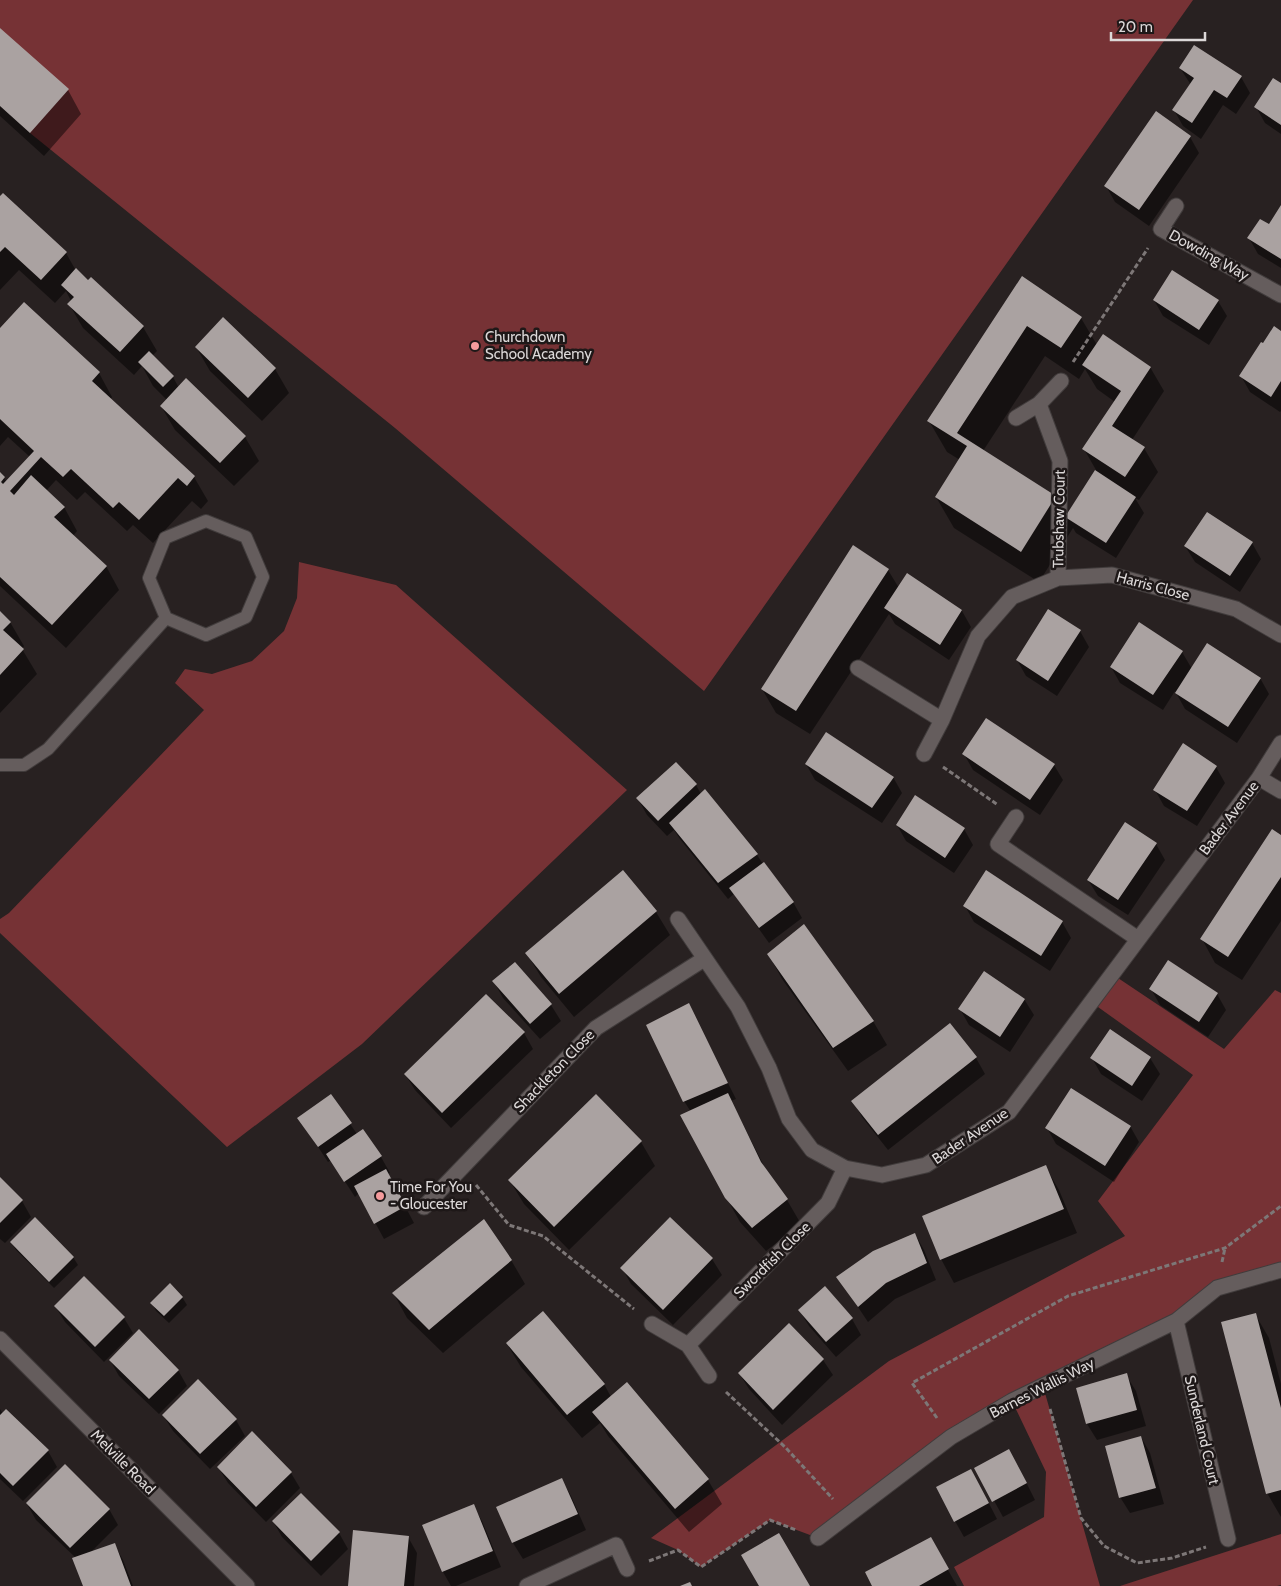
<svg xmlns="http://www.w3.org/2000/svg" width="1281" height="1586" font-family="Cabin,sans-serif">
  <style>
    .green { fill: #763235 }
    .shadow { fill: #0007; fill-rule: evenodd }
    .building { fill: #aaa2a1 }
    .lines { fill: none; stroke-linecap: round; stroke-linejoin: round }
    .service-casing { stroke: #413c3c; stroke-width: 14 }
    .minor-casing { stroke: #413c3c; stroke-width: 17 }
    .path { stroke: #7d7777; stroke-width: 3; stroke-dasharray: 5 2.5; stroke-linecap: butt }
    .service { stroke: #655d5d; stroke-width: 12 }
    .minor { stroke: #655d5d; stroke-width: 15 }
    .poi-dot { fill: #f59b9c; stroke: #1e1818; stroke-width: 2 }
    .labels { text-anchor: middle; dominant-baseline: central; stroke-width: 5; stroke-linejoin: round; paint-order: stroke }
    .street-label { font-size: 15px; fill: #dcd8d8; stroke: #1e1818 }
    .poi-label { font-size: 15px; fill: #dcd8d8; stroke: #1e1818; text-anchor: start }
  </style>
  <rect width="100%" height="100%" fill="#282121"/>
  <path class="green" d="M0 0H1193L704 691 395 428 30 133 0 28Z
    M299 562 396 585 627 790 362 1044 227 1147 0 933V919L9 913 204 710 175 683 185 669 212 674 252 661 284 631 297 598Z
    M1112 974 1224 1049 1275 990 1281 993V1270L1217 1288 1176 1321 1043 1386 1100 1586H964L954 1567 1044 1517 1046 1472 1012 1401 818 1538 770 1520 701 1567 678 1550 651 1538 889 1361 1125 1236 1098 1201 1193 1075 1091 1002Z
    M1281 1534V1585L1277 1586H1120Z"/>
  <path class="shadow" d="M0 30 68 90 81 114 44 156 0 116Z
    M1180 68 1241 77 1250 93 1236 114 1223 105 1201 139 1183 126 1174 110 1191 85Z
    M1281 85V134L1265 123 1256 107Z
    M1190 137 1199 153 1149 226 1115 202 1106 186Z
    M0 198 66 253 75 269 89 282 91 279 143 327 157 351 152 356 173 377 179 388 186 380 245 437 259 461 234 486 175 430 161 406 167 400 153 386 142 366 134 375 83 328 69 304 71 301 66 291 55 303 19 270 0 290Z
    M1281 207V268L1258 254 1249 238 1269 226Z
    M1022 278 1081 318 1097 345 1150 367 1164 391 1132 440 1144 448 1158 472 1139 500 1135 498 1144 513 1116 558 1076 533 1073 528 1039 582 954 528 936 497 960 460 947 452 929 421ZM1045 356 1079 379 1085 369 1097 389 1115 402 1084 449 1096 470 1067 517 1055 497 983 451Z
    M1154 300 1218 301 1227 316 1209 345 1163 316Z
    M223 319 275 369 289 393 262 421 210 371 196 347Z
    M0 330 99 373 112 397 110 400 194 477 208 501 201 509 192 501 153 543 133 525 127 531 85 492 77 500 56 480 46 491 64 507 77 531 73 536 106 566 119 590 66 648 0 586V474L7 482 30 457 8 437 0 446Z
    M1281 332V411L1280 412 1250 392 1241 376 1263 344Z
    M1252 543 1261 559 1240 592 1195 562 1185 546Z
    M888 570 899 588 962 611 971 627 949 660 895 624 889 614 810 734 776 713 762 689Z
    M0 613 10 622 24 646 22 649 37 674 0 713Z
    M1080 631 1089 647 1057 696 1026 676 1017 660Z
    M1182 652 1192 669 1260 678 1269 694 1237 743 1185 709 1175 691 1163 710 1120 683 1111 667Z
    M964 754 1054 765 1063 780 1040 815 973 770Z
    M806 764 893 777 902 793 882 823 815 780Z
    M1216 767 1225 783 1197 826 1164 806 1155 790Z
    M696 785 701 794 705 791 757 855 763 864 793 902 802 918 769 943 734 894 728 899 680 839 674 830 667 836 647 815 638 799Z
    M897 825 964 829 973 845 954 873 906 841Z
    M1281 837V921L1242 980 1215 963 1202 939Z
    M1156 844 1165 860 1128 915 1098 896 1088 880Z
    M965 906 1062 922 1071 938 1050 971 974 922Z
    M656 912 670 935 574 1017 541 977 527 954Z
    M769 955 873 1021 887 1045 848 1071 782 979Z
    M515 963 551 1005 561 1021 540 1039 503 998 494 982Z
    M1151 989 1217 994 1226 1010 1208 1037 1160 1005Z
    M1024 999 1034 1015 1010 1052 969 1025 960 1009Z
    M688 1004 736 1099 731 1101 767 1172 787 1200 801 1224 766 1251 740 1222 726 1197 691 1112 684 1101Z
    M950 1025 976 1058 985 1074 888 1150 862 1117 853 1101Z
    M1110 1031 1150 1058 1160 1074 1142 1101 1101 1074 1092 1058Z
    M524 1033 533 1049 451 1128 415 1090 405 1074Z
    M331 1096 357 1134 381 1157 390 1173 388 1174 414 1223 384 1239 359 1193 355 1197 331 1160 328 1162 299 1118Z
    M596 1096 641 1142 655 1166 569 1250 524 1204 510 1181Z
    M1130 1126 1139 1142 1114 1182 1056 1144 1047 1128Z
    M1045 1166 1059 1190 1077 1233 954 1283 941 1259Z
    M0 1179 22 1201 31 1217 5 1243 0 1239Z
    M670 1219 712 1259 722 1275 673 1325 631 1284 622 1268Z
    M915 1234 924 1250 936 1280 895 1299 868 1322 838 1277Z
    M11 1242 73 1257 78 1265 54 1288 16 1250Z
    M511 1260 525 1284 443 1353 407 1318 394 1294Z
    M825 1287 852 1319 861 1335 836 1357 809 1326 799 1310Z
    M182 1297 187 1305 169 1323 156 1311 152 1303Z
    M55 1306 124 1318 133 1333 104 1362 65 1322Z
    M1255 1314 1269 1338 1281 1384V1517L1267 1493Z
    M789 1325 823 1360 833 1375 782 1425 749 1389 739 1373Z
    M507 1344 604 1384 611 1397 708 1480 722 1504 689 1532 608 1436 600 1423 582 1438 521 1367Z
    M110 1360 178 1370 187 1386 159 1414 119 1376Z
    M1126 1375 1136 1391 1146 1426 1097 1440 1087 1424 1077 1389Z
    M0 1409 3 1414 48 1451 57 1467 23 1501 0 1479Z
    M163 1415 236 1420 245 1436 210 1469 173 1431Z
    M1141 1437 1150 1453 1164 1504 1130 1513 1120 1497Z
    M1018 1466 1035 1500 1003 1517 976 1468Z
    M218 1467 291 1473 300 1488 266 1522 228 1483Z
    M562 1480 571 1496 586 1530 523 1559 513 1543 498 1508Z
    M980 1486 997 1519 964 1537 955 1521Z
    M301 1494 339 1533 348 1549 321 1576 282 1537 273 1521Z
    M27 1504 109 1509 118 1525 90 1553 114 1544 123 1560 133 1586H84L76 1558 36 1520Z
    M473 1506 482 1521 501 1567 456 1586H451L443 1572 424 1526Z
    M408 1537 417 1553 414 1586H350Z
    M930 1538 957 1586H874Z"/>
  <path class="building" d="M0 28 69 89 30 133 0 106Z
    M1194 45 1242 76 1227 98 1214 90 1192 123 1172 110 1194 78 1179 68Z
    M1273 78 1281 83V125L1254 107Z
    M1156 111 1191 136 1139 210 1104 186Z
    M3 193 67 252 41 280 5 247 0 252V196Z
    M1281 205V259L1247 238 1260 219 1269 224Z
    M76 268 88 280 91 277 144 326 120 352 67 304 74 297 61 285Z
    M1172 270 1219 300 1199 330 1153 300Z
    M1022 276 1082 317 1061 348 1027 326 957 433 1056 496 1021 552 935 497 967 446 927 421Z
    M24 302 100 372 92 381 195 476 187 486 178 478 139 520 119 502 113 508 71 469 63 477 41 457 10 491 14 495 31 475 65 507 54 517 107 566 52 625 0 577V472L5 477 1 482 3 484 34 451 0 419V328Z
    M223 317 276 368 248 398 195 347Z
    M1274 326 1281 331V381L1271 397 1239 376 1261 342 1263 343Z
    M1103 334 1151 367 1112 426 1145 447 1125 477 1082 449 1121 391 1082 365Z
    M149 351 174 376 163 387 138 362Z
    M186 378 246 436 220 463 160 406Z
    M1095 470 1136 497 1106 543 1065 517Z
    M1207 512 1253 542 1230 576 1184 546Z
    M853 545 889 569 796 711 761 689Z
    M907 573 962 610 940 645 884 608Z
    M1048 609 1081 630 1048 681 1016 660Z
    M0 611 11 622 3 630 24 649 0 675Z
    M1139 622 1183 651 1153 695 1110 667Z
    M1207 643 1261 678 1228 727 1175 693Z
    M986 718 1055 764 1030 800 962 754Z
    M826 732 894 777 872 808 805 764Z
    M1183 743 1217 766 1187 811 1153 790Z
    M676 762 697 784 658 821 636 798Z
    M705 789 758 854 718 883 669 823Z
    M915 795 965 828 945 858 896 825Z
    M1125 822 1157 843 1118 900 1087 880Z
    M1272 829 1281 835V877L1228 957 1200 939Z
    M764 862 794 902 759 928 729 888Z
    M623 870 657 911 559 994 525 953Z
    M986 870 1063 921 1041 956 963 906Z
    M804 924 874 1021 833 1048 767 954Z
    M1168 960 1218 993 1199 1022 1149 989Z
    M515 962 552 1004 530 1024 492 981Z
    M984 971 1025 999 1000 1037 958 1009Z
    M486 994 525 1032 442 1113 404 1074Z
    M689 1003 728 1083 683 1102 646 1025Z
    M950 1023 977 1057 878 1135 851 1101Z
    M1110 1029 1151 1057 1132 1086 1090 1058Z
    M1071 1088 1131 1126 1105 1166 1045 1128Z
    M728 1093 761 1162 788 1199 752 1228 725 1198 680 1115Z
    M331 1094 352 1123 318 1147 297 1118Z
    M596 1094 642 1141 554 1227 508 1180Z
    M363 1129 382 1156 344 1182 326 1154Z
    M1046 1165 1064 1209 940 1260 922 1216Z
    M386 1169 406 1206 374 1224 354 1186Z
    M0 1177 23 1200 0 1223Z
    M35 1217 74 1257 49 1282 10 1242Z
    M670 1217 713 1258 663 1310 620 1268Z
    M484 1219 512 1260 429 1330 392 1293Z
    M915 1233 927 1263 886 1283 858 1307 836 1277 873 1251Z
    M84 1276 125 1317 95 1347 54 1306Z
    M170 1283 183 1297 164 1316 150 1303Z
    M825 1286 853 1318 826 1342 798 1310Z
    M543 1311 605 1384 567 1415 506 1343Z
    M1256 1313 1281 1408V1490L1266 1494 1221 1322Z
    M789 1323 824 1359 773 1410 738 1373Z
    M139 1329 179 1370 149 1399 109 1360Z
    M1127 1373 1137 1410 1086 1424 1076 1388Z
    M198 1379 237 1419 200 1454 162 1415Z
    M627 1382 709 1479 675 1509 592 1412Z
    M6 1409 49 1450 13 1486 0 1473V1415Z
    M252 1431 292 1472 256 1507 217 1467Z
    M1141 1436 1156 1488 1119 1498 1105 1446Z
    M1009 1449 1027 1483 992 1502 974 1468Z
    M65 1464 110 1509 70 1548 26 1503Z
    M971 1469 989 1503 954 1522 936 1487Z
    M562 1478 578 1514 512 1543 496 1507Z
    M301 1493 340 1532 311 1561 272 1521Z
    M474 1504 493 1551 442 1572 422 1525Z
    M353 1530 409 1536 404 1586H348Z
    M779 1533 810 1586H759L741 1555Z
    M931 1537 949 1569 919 1586H872L865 1572Z
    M115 1543 131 1586H83L72 1558Z
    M690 1582 692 1586H680Z"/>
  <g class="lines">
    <g class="service-casing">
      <path id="service" d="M206 521 246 537 263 577 246 617 206 635 166 618 149 578 165 538Z
        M0 765H24L48 749 166 618"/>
    </g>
    <g class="minor-casing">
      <path id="minor" d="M1176 206 1161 229 1281 295
        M1016 418 1039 404
        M1058 578 1060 461 1039 404 1061 381
        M858 668 942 720 978 636 1012 597 1058 578 1112 575 1236 609 1281 635
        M924 754 942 720
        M1259 778 1281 791
        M1016 817 998 844 1138 939
        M678 919 738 1007 769 1068 789 1119 812 1150 845 1168 882 1175 926 1165 1009 1112 1259 778 1281 743
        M424 1207 596 1028 704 959
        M1176 1321 1228 1539
        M652 1324 688 1345 828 1203 845 1168
        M0 1339 247 1586
        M688 1345 709 1376
        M818 1538 951 1437 1012 1401 1176 1321 1217 1288 1281 1270
        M527 1586 616 1545 627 1569"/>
    </g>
    <path class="path" d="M1073 362 1148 248
      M943 767 998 805
      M476 1185 509 1225 543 1236 634 1309
      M1222 1262 1225 1248
      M726 1392 785 1447 833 1499
      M1050 1409 1081 1518 1104 1546 1137 1563 1172 1558 1206 1547
      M937 1418 912 1383 1068 1296 1225 1248 1281 1206
      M649 1561 678 1550 701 1567 770 1520 796 1530"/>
    <use href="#service" class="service"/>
    <use href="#minor" class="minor"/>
  </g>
  <g class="poi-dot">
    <circle cx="475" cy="346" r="5"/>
    <circle cx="380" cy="1196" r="5"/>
  </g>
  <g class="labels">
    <g class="street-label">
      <text transform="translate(1209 255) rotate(29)">Dowding Way</text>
      <text transform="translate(1059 519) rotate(-89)">Trubshaw Court</text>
      <text transform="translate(1153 586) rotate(15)">Harris Close</text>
      <text transform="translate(1229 818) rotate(-53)">Bader Avenue</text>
      <text transform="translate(554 1071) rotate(-46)">Shackleton Close</text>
      <text transform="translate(970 1136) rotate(-34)">Bader Avenue</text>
      <text transform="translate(772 1260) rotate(-45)">Swordfish Close</text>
      <text transform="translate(1042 1388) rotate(-27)">Barnes Wallis Way</text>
      <text transform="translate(1202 1430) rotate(77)">Sunderland Court</text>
      <text transform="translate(123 1462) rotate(45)">Melville Road</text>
    </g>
    <g class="poi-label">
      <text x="485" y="337">Churchdown<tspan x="485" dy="17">School Academy</tspan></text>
      <text x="390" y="1187">Time For You<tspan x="390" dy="17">- Gloucester</tspan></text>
    </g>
  </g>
  <path d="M1111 32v8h94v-8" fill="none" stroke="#dcd8d8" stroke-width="2.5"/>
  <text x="1118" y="32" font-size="15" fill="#dcd8d8" stroke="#1e1818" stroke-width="4" paint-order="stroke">20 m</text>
</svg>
